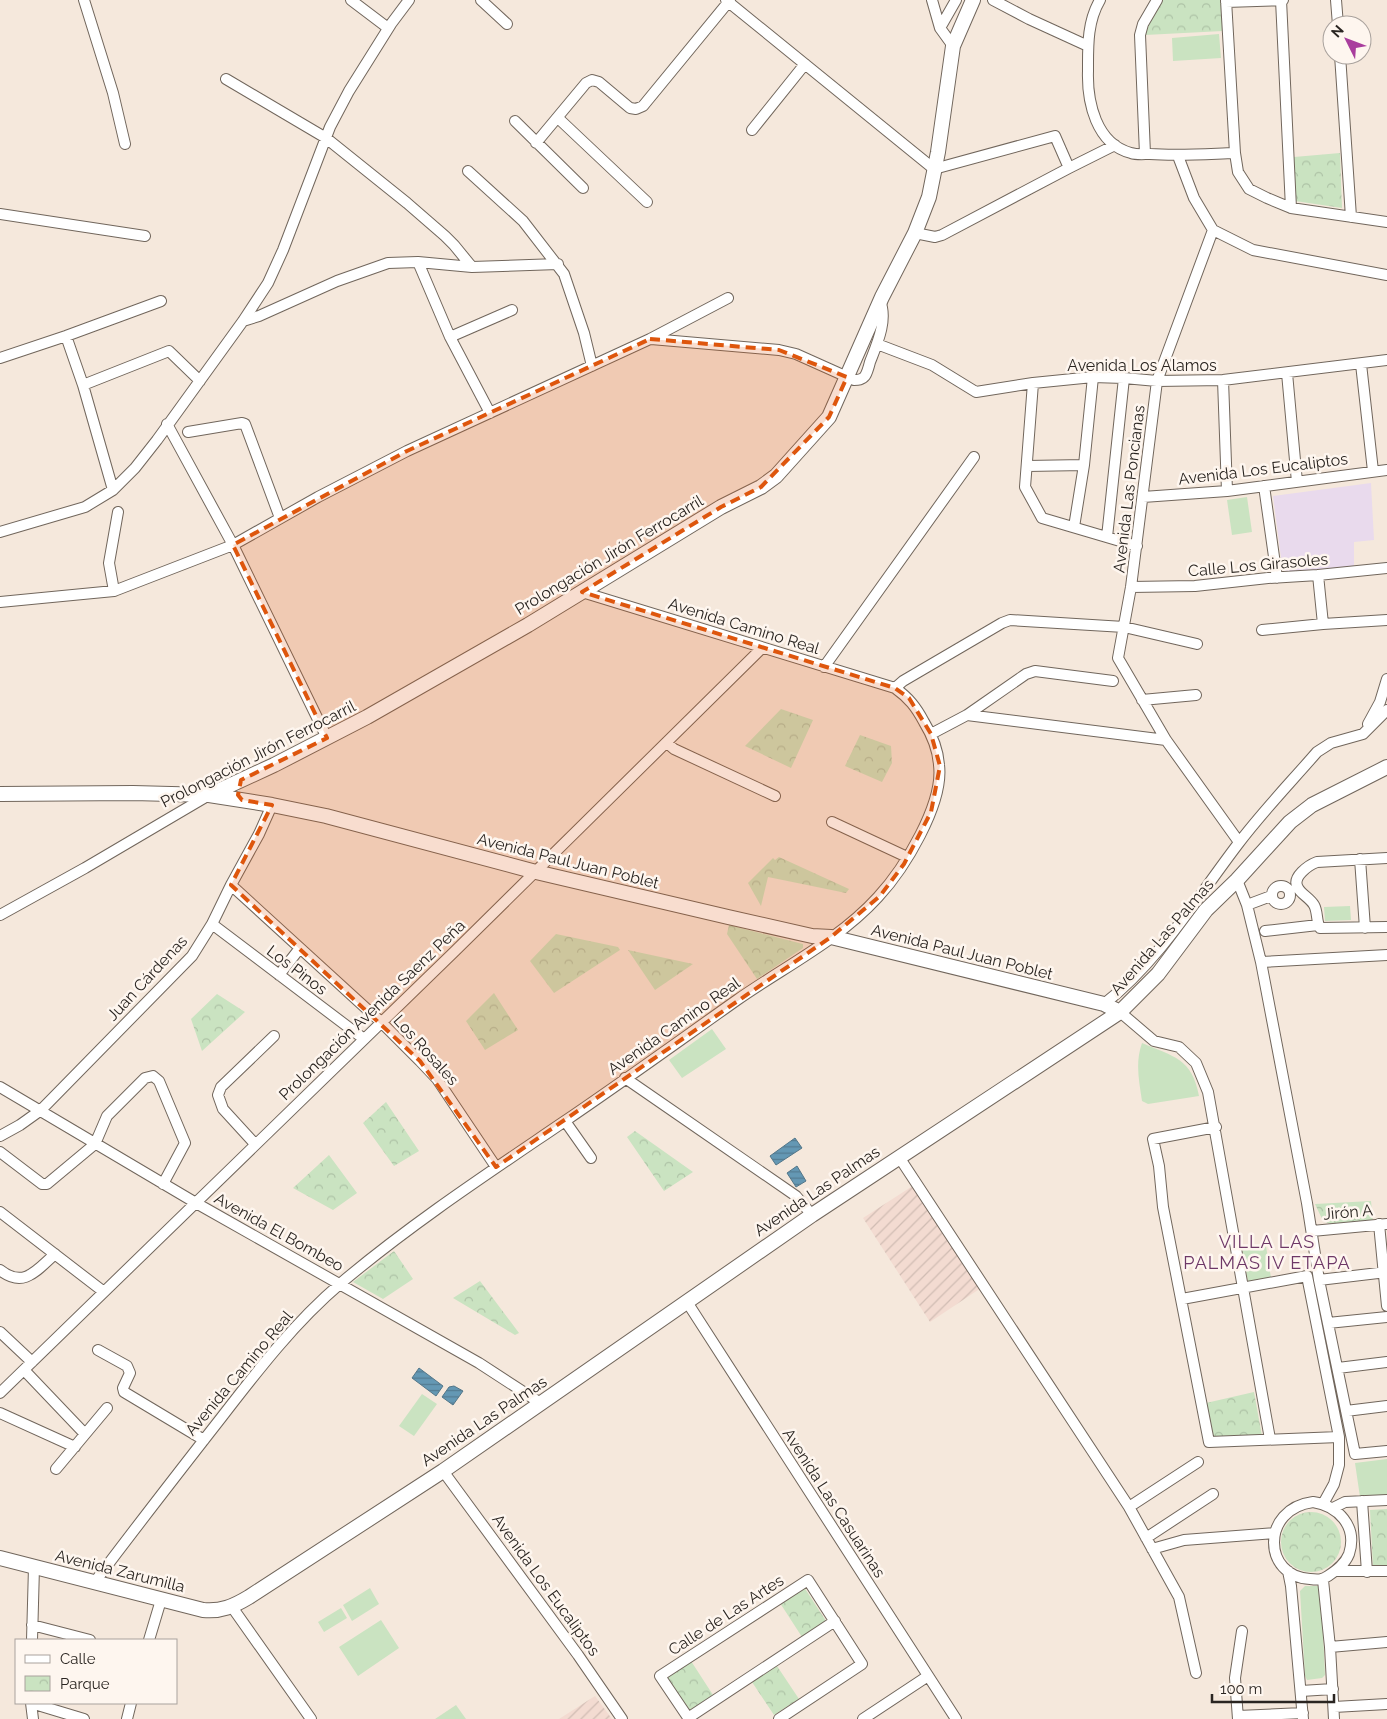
<svg xmlns="http://www.w3.org/2000/svg" width="1387" height="1719" font-family="Raleway,sans-serif">
  <style>
    .industrial { fill: url(#industrial-furrows) }
    .education { fill: #e9daed }
    .grass { fill: #cae3c1 }
    .park { fill: url(#park-crowns) }
    .water { fill: url(#water-rules); stroke: #537688 }
    .lines { fill: none; stroke-linecap: round; stroke-linejoin: round }
    .street-casing { stroke: #71665c; stroke-width: 12 }
    .secondary-casing { stroke: #71665c; stroke-width: 16 }
    .street { stroke: #fff; stroke-width: 10 }
    .secondary { stroke: #fff; stroke-width: 14 }
    .marked { fill: #de560d; fill-opacity: 0.2; stroke: #de560d; stroke-width: 4; stroke-dasharray: 10 6; stroke-linejoin: round }
    .labels { text-anchor: middle; dominant-baseline: central; stroke-width: 5; stroke-linejoin: round; paint-order: stroke }
    .street-label { font-size: 16px; fill: #2a2521; stroke: #fef6ef }
    .neighbourhood-label { font-size: 18px; letter-spacing: 1px; fill: #6e3867; stroke: #fef6ef }
  </style>
  <defs>
    <pattern id="industrial-furrows" width="10" height="10" patternUnits="userSpaceOnUse" patternTransform="scale(1.25)"><rect width="10" height="10" fill="#f3dbd1"/><path d="M-1 1l2-2M0 10L10 0M9 11l2-2" fill="none" stroke="#d0bcb3"/></pattern>
    <pattern id="park-crowns" width="20" height="18" patternUnits="userSpaceOnUse" patternTransform="scale(1.25)"><rect width="20" height="18" fill="#cae3c1"/><path d="M2 6a3 3 0 1 1 6 0M12 15a3 3 0 1 1 6 0" fill="none" stroke="#aec3a6"/></pattern>
    <pattern id="water-rules" width="6" height="5" patternUnits="userSpaceOnUse" patternTransform="scale(1.25)"><rect width="6" height="5" fill="#6498b4"/><path d="M0 2.5h6" fill="none" stroke="#537c92"/></pattern>
  </defs>
  <rect width="100%" height="100%" fill="#f5e8dc"/>
  <path class="industrial" d="M911 1187H917L981 1288 930 1322 863 1218Z
    M595 1696 612 1719H559Z"/>
  <path class="education" d="M1371 483 1374 540 1354 542V569L1283 573 1273 496Z"/>
  <path class="grass" d="M1219 34 1221 58 1173 61 1172 38Z
    M1247 497 1252 532 1232 535 1227 500Z
    M1350 906 1351 920 1325 921 1324 907Z
    M712 1029 726 1049 682 1078 669 1060Z
    M1142 1043C1174 1057 1192 1058 1199 1096L1148 1104 1142 1101C1139 1080 1135 1063 1142 1043Z
    M1266 1246 1271 1278 1248 1282 1242 1250Z
    M422 1394 437 1404 414 1436 399 1426Z
    M1387 1459V1496L1360 1497 1355 1463Z
    M1305 1586H1318L1321 1589 1325 1675 1322 1678 1307 1680 1305 1676 1300 1591Z
    M370 1588 379 1604 352 1621 343 1605Z
    M341 1608 347 1618 324 1632 318 1622Z
    M381 1620 399 1648 358 1676 339 1647Z
    M456 1705 466 1719H435Z"/>
  <path class="park" d="M1162 0H1222L1223 31 1145 35 1147 26Z
    M1340 153 1342 208 1295 201 1294 157Z
    M781 709 813 720 791 768 745 746Z
    M860 735 891 746 892 763 882 782 845 766Z
    M779 857 849 889 846 893 768 877 761 906 748 883 773 858 775 860Z
    M729 925 803 944V948L757 979 727 934Z
    M556 934 618 947 620 950 554 993 530 961Z
    M628 950 693 964 655 990Z
    M494 993 518 1030 485 1050 466 1021Z
    M217 994 245 1012 202 1051 191 1019Z
    M386 1102 419 1151 394 1166 363 1123Z
    M635 1131 693 1172 664 1191 627 1137Z
    M329 1155 357 1193 333 1210 293 1188Z
    M1371 1201 1373 1222 1333 1225 1323 1221 1315 1204Z
    M394 1251 413 1279 383 1299 353 1282Z
    M480 1281 519 1333 515 1335 453 1298Z
    M1254 1392 1262 1436 1213 1437 1206 1403Z
    M1387 1509V1566L1373 1567 1370 1510Z
    M1281 1542a30 30 0 1 1 60 0a30 30 0 1 1-60 0Z
    M804 1587 826 1621 802 1637 780 1603Z
    M691 1661 713 1695 689 1711 667 1677Z
    M777 1666 799 1699 774 1715 752 1682Z"/>
  <path class="water" d="M795 1138 802 1148 776 1165 770 1156Z
    M797 1166 806 1181 796 1187 787 1173Z
    M419 1368 443 1386 436 1396 412 1378Z
    M454 1386 463 1391 453 1405 442 1397 449 1387Z"/>
  <g class="lines">
    <g class="street-casing">
      <path id="street" d="M84 0 113 93 125 144
        M351 0 388 28
        M481 0 507 24
        M726 0 934 169 1055 136 1069 168
        M932 0 940 28 953 46
        M993 0 1029 19 1088 46
        M1100 0C1087 22 1088 47 1088 71 1087 102 1096 144 1131 153 1137 155 1144 154 1150 154 1179 156 1206 154 1235 153
        M1226 0 1235 153 1238 172 1249 189 1267 198 1291 208 1387 222
        M1281 0 1291 208
        M1336 0 1338 25
        M1226 2 1283 0
        M940 28 956 0
        M1340 55 1351 217
        M226 79 326 138 407 203 445 236 454 245 472 267
        M558 118 647 202
        M515 121 583 188
        M752 130 805 64
        M536 143 586 83 592 80 599 82 630 108 636 109 643 106 730 0
        M1145 154 1140 35 1143 24 1157 0
        M1178 156 1194 198 1213 230 1253 250 1387 275
        M468 171 523 221 564 274 584 333 592 366
        M0 214 145 236
        M1213 230 1157 381 1131 587 1118 658 1166 740 1239 842
        M915 233 935 237 942 235 1069 168 1115 145
        M418 262 450 337 490 413
        M243 321 259 316 337 281 388 263 418 262 472 267 558 264
        M66 336 83 385 113 490
        M450 337 512 310
        M651 339 779 350 796 354 854 380C858 380 862 380 865 376 867 373 869 366 870 362 877 344 888 320 880 301
        M877 344 932 365 976 392 1033 383 1093 377 1124 378 1157 381 1223 380 1387 360
        M0 358 66 336 161 301
        M1361 364 1373 471
        M1287 373 1297 482
        M1223 380 1227 491
        M1033 383 1025 487 1042 518 1137 546
        M83 385 169 351 200 381
        M167 424 233 545 327 738
        M188 432 242 423 245 424 280 518
        M1027 466 1084 465
        M1264 486 1277 578
        M1143 497 1227 491 1387 470
        M1074 527 1084 465 1093 377
        M0 532 85 507 113 490 135 468 157 440 243 321 268 283 283 250 330 127 349 91 391 24 409 0
        M1107 537 1124 378
        M1318 575 1323 624
        M1131 587 1195 586 1268 578 1318 575 1387 568
        M114 591 109 563 118 512
        M0 602 114 591 233 545 318 497 407 451 650 339 728 298
        M1262 630 1323 624 1387 620
        M824 667 974 457
        M895 688 903 681 1002 623 1010 620 1124 627 1197 644
        M1142 700 1196 695
        M967 715 1166 740
        M1368 724 1380 702 1387 679
        M931 734 967 715 1026 674 1035 671 1113 681
        M667 743 674 749 775 796
        M832 822 907 857
        M1387 858 1317 862C1309 865 1291 877 1298 888 1301 894 1310 898 1314 905 1318 912 1316 921 1320 928L1387 927
        M1360 859 1365 928
        M1237 880 1247 905 1261 962 1307 1203 1319 1280 1355 1454 1387 1451
        M231 885 381 1022 420 1061 437 1079 496 1167
        M1272 895a9 9 0 1 1 18 0a9 9 0 1 1-18 0Z
        M1247 905 1271 896
        M0 915 85 868 209 795
        M212 924 364 1039
        M1265 931 1318 925
        M1261 962 1387 955
        M279 975 300 948
        M1104 1004C1159 961 1196 899 1238 844 1262 812 1291 782 1317 752L1331 743 1363 734 1387 710
        M1120 1012 1154 1041 1179 1047 1196 1063 1208 1092 1270 1439
        M625 1078 796 1196 812 1215
        M0 1087 196 1203 479 1363 542 1404
        M565 1121 591 1158
        M1216 1127 1153 1139 1159 1166 1163 1207 1209 1442 1339 1437
        M0 1136 20 1125 41 1110 192 956 212 924 231 885 259 834 272 805
        M255 1144 223 1109 218 1095 221 1087 274 1036
        M0 1152 42 1184H47L95 1144 107 1116 145 1078 153 1076 159 1081 185 1143 163 1184
        M899 1157 1129 1507 1179 1597 1196 1673
        M0 1212 104 1292
        M1379 1224 1387 1306
        M1312 1231 1387 1224
        M0 1270C24 1289 37 1270 55 1254
        M1319 1280 1387 1272
        M1182 1299 1307 1276 1339 1437V1465L1334 1484 1323 1504
        M687 1302 956 1719
        M1328 1323 1387 1317
        M0 1332 32 1362
        M98 1350 127 1366 130 1373 123 1388 124 1392 204 1440
        M1338 1368 1387 1362
        M24 1370 85 1434
        M0 1393 455 951 762 648
        M1346 1411 1387 1406
        M0 1413 75 1447
        M56 1469 107 1408
        M443 1471 578 1655 622 1719
        M1362 1501 1367 1572
        M1313 1502C1338 1506 1358 1526 1349 1554 1345 1564 1337 1570 1328 1576 1322 1580 1318 1580 1310 1579 1263 1577 1260 1509 1313 1502Z
        M1129 1507 1198 1462
        M1333 1508 1345 1502 1387 1500
        M1146 1538 1213 1494
        M1152 1549 1184 1540 1274 1533
        M1288 1571 1291 1586 1303 1719
        M1336 1571H1387
        M1323 1580 1330 1647 1334 1719
        M94 1583C136 1527 178 1473 221 1418 258 1370 295 1322 341 1283 411 1224 487 1174 562 1123 621 1083 679 1041 737 1000 784 967 839 940 878 897 904 869 944 804 939 765 938 750 932 735 924 722 916 707 909 698 895 688L582 592
        M232 1607 311 1719
        M32 1625 90 1640
        M32 1640 34 1567
        M149 1640 161 1600
        M1330 1647 1387 1642
        M1301 1691 1333 1689
        M31 1703 84 1719
        M31 1703 33 1719
        M1334 1707 1387 1704
        M1238 1716 1303 1713
        M688 1718 835 1621
        M127 1719 131 1703
        M689 1719 660 1676 808 1580 862 1664 779 1719
        M863 1719 928 1676
        M1238 1719 1235 1678 1242 1631"/>
    </g>
    <g class="secondary-casing">
      <path id="secondary" d="M0 794 133 793 209 795 272 805 326 816 536 872 728 917 812 936 831 937 1104 1004 1120 1012
        M209 795 274 765 367 717 528 625 721 507 761 487 776 476 829 417 882 297 915 233 929 197 938 152 953 46 973 0
        M0 1558 203 1610C221 1612 234 1606 249 1597L443 1471 812 1215 1120 1012 1158 974 1206 910 1237 880 1290 822 1312 805 1387 767"/>
    </g>
    <use href="#street" class="street"/>
    <use href="#secondary" class="secondary"/>
  </g>
  <path class="marked" d="M650 339 779 350 847 377 829 417 761 487 721 507 582 592 895 688 909 698 931 734 940 766 931 812 904 864 880 896 831 937 496 1167 420 1061 231 885 272 805 242 800 238 795 241 780 327 738 233 545 407 451Z"/>
  <g class="labels">
    <g class="street-label">
      <text x="1142" y="365">Avenida Los Alamos</text>
      <text transform="translate(1263 469) rotate(-7)">Avenida Los Eucaliptos</text>
      <text transform="translate(1129 489) rotate(-83)">Avenida Las Poncianas</text>
      <text transform="translate(609 555) rotate(-31)">Prolongación Jirón Ferrocarril</text>
      <text transform="translate(1258 565) rotate(-5)">Calle Los Girasoles</text>
      <text transform="translate(744 626) rotate(17)">Avenida Camino Real</text>
      <text transform="translate(258 754) rotate(-27)">Prolongación Jirón Ferrocarril</text>
      <text transform="translate(568 861) rotate(14)">Avenida Paul Juan Poblet</text>
      <text transform="translate(1162 937) rotate(-49)">Avenida Las Palmas</text>
      <text transform="translate(962 952) rotate(14)">Avenida Paul Juan Poblet</text>
      <text transform="translate(297 970) rotate(37)">Los Pinos</text>
      <text transform="translate(147 978) rotate(-47)">Juan Cárdenas</text>
      <text transform="translate(372 1010) rotate(-44)">Prolongación Avenida Saenz Peña</text>
      <text transform="translate(674 1026) rotate(-35)">Avenida Camino Real</text>
      <text transform="translate(426 1050) rotate(48)">Los Rosales</text>
      <text transform="translate(817 1191) rotate(-34)">Avenida Las Palmas</text>
      <text transform="translate(1348 1212) rotate(-5)">Jirón A</text>
      <text transform="translate(279 1232) rotate(29)">Avenida El Bombeo</text>
      <text transform="translate(239 1373) rotate(-50)">Avenida Camino Real</text>
      <text transform="translate(484 1421) rotate(-34)">Avenida Las Palmas</text>
      <text transform="translate(834 1503) rotate(57)">Avenida Las Casuarinas</text>
      <text transform="translate(120 1571) rotate(14)">Avenida Zarumilla</text>
      <text transform="translate(546 1585) rotate(54)">Avenida Los Eucaliptos</text>
      <text transform="translate(726 1615) rotate(-33)">Calle de Las Artes</text>
    </g>
    <g class="neighbourhood-label">
      <text x="1267" y="1241">VILLA LAS<tspan x="1267" dy="21">PALMAS IV ETAPA</tspan></text>
    </g>
  </g>
  <rect x="15" y="1639" width="162" height="65" fill="#fef6ef" stroke="#a9a29d"/>
  <rect x="25" y="1655" width="25" height="8" fill="#ffffff" stroke="#a9a29d"/>
  <text x="60" y="1664" font-size="15" fill="#2a2521">Calle</text>
  <rect x="25" y="1676" width="25" height="15" fill="url(#park-crowns)" stroke="#a9a29d"/>
  <text x="60" y="1689" font-size="15" fill="#2a2521">Parque</text>
  <g transform="translate(1347 40) rotate(312)"><circle r="24" fill="#fef6ef" stroke="#a9a29d"/>
  <path d="M0-4L9 19L0 12L-9 19Z" fill="#a93d9d"/>
  <text y="-8" font-size="14" font-weight="bold" text-anchor="middle" fill="#2a2521">N</text>
  </g>
  <path d="M1212 1694v8h122v-8" fill="none" stroke="#2a2521" stroke-width="2.5"/>
  <text x="1220" y="1694" font-size="15" fill="#2a2521" stroke="#fef6ef" stroke-width="4" paint-order="stroke">100 m</text>
</svg>
